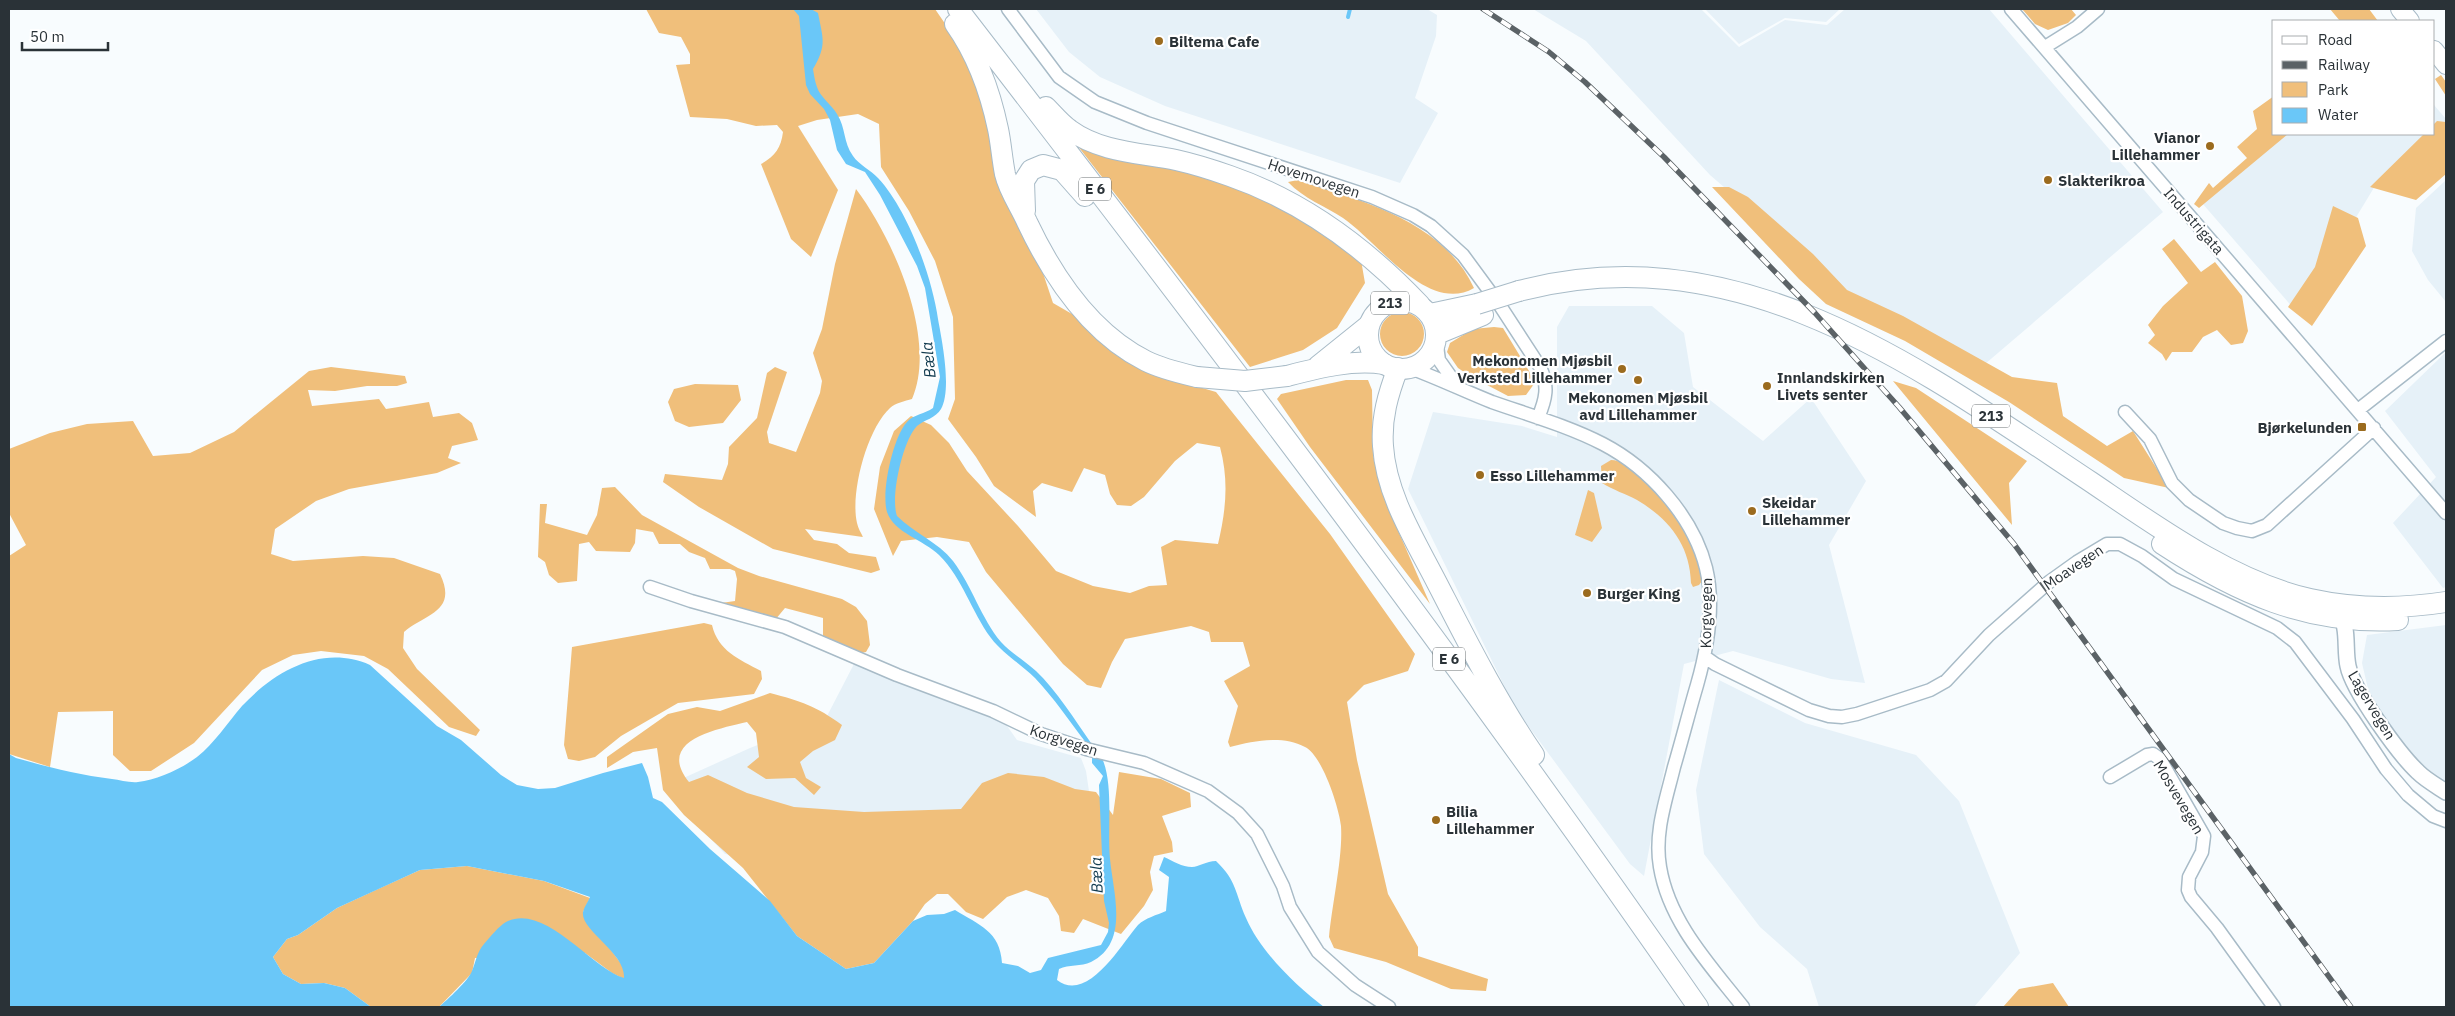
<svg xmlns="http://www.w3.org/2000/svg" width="2455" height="1016" font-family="'IBM Plex Sans',sans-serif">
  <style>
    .built { fill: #e6f1f8 }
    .green { fill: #f0bf7b }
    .water { fill: #6ac7f8 }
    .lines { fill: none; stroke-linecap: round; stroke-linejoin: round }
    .stream { stroke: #6ac7f8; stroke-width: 4 }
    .minor-casing { stroke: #a8bbc7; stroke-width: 15 }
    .tertiary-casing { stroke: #a8bbc7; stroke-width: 18 }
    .secondary-casing { stroke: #a8bbc7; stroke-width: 20 }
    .primary-casing { stroke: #a8bbc7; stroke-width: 22 }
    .trunk-casing { stroke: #a8bbc7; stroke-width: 22 }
    .minor { stroke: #fff; stroke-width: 12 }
    .tertiary { stroke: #fff; stroke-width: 15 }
    .secondary { stroke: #fff; stroke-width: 18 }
    .primary { stroke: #fff; stroke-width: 20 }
    .trunk { stroke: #fff; stroke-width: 20 }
    .rail-casing { stroke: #5b6266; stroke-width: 5.5 }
    .rail { stroke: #fff; stroke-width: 4; stroke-dasharray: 11; stroke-linecap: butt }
    .primary-bridge-casing { stroke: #a8bbc7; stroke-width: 22; stroke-linecap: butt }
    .trunk-bridge-casing { stroke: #a8bbc7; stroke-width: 22; stroke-linecap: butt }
    .primary-bridge { stroke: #fff; stroke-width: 20 }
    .trunk-bridge { stroke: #fff; stroke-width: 20 }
    .poi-dot { fill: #9b6b1e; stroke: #fff; stroke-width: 2 }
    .labels { text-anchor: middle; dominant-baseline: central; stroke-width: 4.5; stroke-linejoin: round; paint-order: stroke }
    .shield { fill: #fff; stroke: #6a7073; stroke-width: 1 }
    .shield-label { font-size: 14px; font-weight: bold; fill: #2a3237 }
    .poi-label { font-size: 15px; font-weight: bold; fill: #2a3237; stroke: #fff; text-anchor: start }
    .street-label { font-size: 15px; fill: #2a3237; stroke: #fff }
    .water-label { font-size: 16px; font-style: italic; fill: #133c50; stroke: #fff }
  </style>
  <rect width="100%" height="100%" fill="#f8fcfe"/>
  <path class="built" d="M1036 9H1427L1437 15 1436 36 1415 98 1438 113 1400 183 1165 106 1100 77 1069 52Z
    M1533 9H1701L1739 47 1785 20 1827 25 1845 9H1989L2163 212 1985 364 1845 291 1710 175 1586 41Z
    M1705 9H1840L1826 22 1785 18 1739 44Z
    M2434 105 2446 119V126L2434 128Z
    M2285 134H2428L2375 186 2352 224 2294 309 2202 203Z
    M2446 180V302L2428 280 2412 251 2416 208Z
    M1569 306H1652L1684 333 1693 387 1763 441 1811 398 1866 481 1829 545 1865 683 1831 679 1733 651 1684 664 1644 876 1630 864 1515 708 1408 489 1433 412 1522 426 1557 437V327Z
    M2446 352V587L2443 588 2393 523 2436 477 2385 411Z
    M2446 625V783L2429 774 2371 702 2362 663 2367 635Z
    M855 662 1005 723 1017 740 1081 758 1086 771 1090 798 827 870 725 854 690 817 668 785 750 748 826 718Z
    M1719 680 1805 723 1916 755 1959 801 2020 953 1974 1007H1819L1807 969 1760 927 1704 854 1696 790Z"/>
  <path class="green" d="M646 9H935L974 66 1053 303 1072 314 1100 341 1151 373 1216 392 1330 534 1415 654 1408 671 1364 685 1347 702 1357 760 1388 894 1418 947V956L1488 979 1486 991 1451 989 1386 962 1334 948 1329 937C1332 904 1343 857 1341 826 1339 807 1322 755 1305 747 1282 735 1254 741 1230 747L1228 742 1238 706 1224 681 1250 666 1243 642H1211L1209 632 1191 626 1125 639 1112 662 1101 688 1087 685 1063 664 986 572 969 542 937 537 901 541 893 556 874 509 880 467 894 431 911 416 931 425 949 443 967 471 1018 526 1056 571 1093 586 1130 593 1149 586 1167 585 1161 547 1175 540 1218 544C1226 510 1229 481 1220 447L1197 443 1175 461 1144 497 1131 506 1117 505 1110 494 1105 475 1084 468 1072 492 1042 483 1033 491 1036 517 994 486 976 457 948 419 955 399 953 317 935 261 909 211 881 167 879 124 858 114 817 120 798 126 838 190 811 257 791 239 761 164C775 156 781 148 783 132L777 125 756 126 727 119 690 117 676 65 690 64V54L681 37 659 33Z
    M2022 9H2071L2076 15 2068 23 2048 30 2035 24Z
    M2330 9H2369L2378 21H2340Z
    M2441 75 2446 82V96L2435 79Z
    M2274 96V134H2288L2199 208 2194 204 2209 183 2213 188 2247 158 2237 147 2257 129 2253 111Z
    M2437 121 2446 122V174L2416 200 2370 187 2424 134H2434V124Z
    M1077 145 1206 175 1297 215 1361 260 1365 283 1337 328 1303 350 1250 367Z
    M1298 180C1361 200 1444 222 1474 288 1428 315 1377 241 1343 218 1325 206 1304 199 1288 182Z
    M1712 187H1729L1748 197 1813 254 1847 290 1903 316 2012 377 2057 383 2063 416 2107 446 2133 431 2169 488 2124 478 2009 402 1905 341 1826 304 1799 279Z
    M856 189C893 238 938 339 912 399 905 401 895 403 890 408 867 429 850 493 857 523 858 528 861 533 863 537L805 529 814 540 837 544 849 553 876 557 880 570 871 573 773 549 699 507 663 482 665 474 722 480 728 464 729 447 757 418 767 373 775 367 787 372 767 432 769 443 796 452 820 393 822 381 813 353 822 329 835 264Z
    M2333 206 2358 218 2366 246 2312 326 2288 307 2315 267Z
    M2174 239 2201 272 2215 262 2242 296 2248 331 2243 343 2231 345 2217 330 2203 337 2192 352H2172L2166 361 2162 354 2148 343 2155 335 2148 325 2163 306 2188 283 2162 249Z
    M1380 334a22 22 0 1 1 44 0a22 22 0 1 1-44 0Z
    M1494 327 1503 328 1529 371 1534 384 1526 395 1508 396 1470 376 1458 368 1447 352 1450 343 1473 329Z
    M331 367 405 376 407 383 397 386H367L335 391 308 390 312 406 379 399 386 409 429 402 433 417 459 413 472 423 478 440 452 446 448 458 461 463 437 473 349 489 316 501 275 529 271 554 293 561 363 556 394 558 440 574C458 612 426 613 404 632L403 648 417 669 480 730 476 736 449 727 388 669 364 656 321 651 293 655 262 670 194 743 151 771H130L113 755V711L58 712 50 767 9 754V556L26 545 9 513V449L50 433 87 424 133 421 153 456 190 453 234 432 309 371Z
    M1346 380H1368L1372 390 1373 455 1390 512 1430 604 1310 447 1277 399 1281 394Z
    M1893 381 1916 388 2027 461 2009 483 2012 525Z
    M695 384 738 385 741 400 723 423 689 427 675 421 668 402 674 389Z
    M1611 460C1620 460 1626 466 1634 472 1668 498 1695 538 1702 581L1699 585 1693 587 1691 583C1690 545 1669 519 1637 500 1626 494 1613 490 1602 483L1601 466Z
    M615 487 642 515 738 568 759 576 842 599 856 607 867 621 870 645 866 652 861 653 823 636V618L785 608 775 620 714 604 735 601 737 579 735 571 730 569H710L705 558 689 552 680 544H659L653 532 636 529 635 543 630 552 596 551 589 542 579 544 577 581 558 583 549 575 545 562 538 557 540 504H547L545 523 587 535 597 515 602 488Z
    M1588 490 1594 493 1602 528 1592 542 1575 535Z
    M704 623 712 625C718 651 739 659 761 671L762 679 754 694 678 703 621 736 595 757 579 761 568 759 564 745 572 647Z
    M770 693C801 701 816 706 842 725L835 740 813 751 800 762 806 778 821 787 814 795 795 778 766 779 747 767 759 757 756 733 747 722C718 729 655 740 689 782L708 775 747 793 794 807 864 812 961 809 982 783 1008 773 1044 777 1075 789 1096 792 1113 815 1119 772 1161 779 1190 793 1191 807 1162 816 1172 842 1173 852 1154 856 1150 872 1153 890 1144 906 1121 934 1083 919 1074 933 1061 931 1059 916 1048 898 1026 890 1007 897 983 919 966 912 948 894H937L925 904 913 921 874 963 846 969 797 936 743 868 684 815 663 790 657 748 633 752 607 768V757L668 714 697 707 720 711Z
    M467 866 544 881 590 898 583 912 625 969 624 979 612 973 585 953 475 958 472 973 439 1007H371L345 988 324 983 301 984 283 974 273 957 287 939 298 935 337 908 378 889 420 870Z
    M2053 983 2069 1007H2003L2019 989Z"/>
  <path class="water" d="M793 9H811L818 13C823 39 827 45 813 69 814 75 815 82 817 87 820 97 832 105 837 114 846 128 843 142 853 156 859 165 871 170 878 178 908 210 932 277 938 319 942 341 952 389 941 409 936 418 924 420 917 426 903 440 890 497 897 516 914 533 938 542 953 561 972 586 981 618 1001 642 1011 653 1025 661 1036 671 1056 690 1075 720 1091 743 1094 748 1099 753 1102 758 1114 785 1107 828 1110 859 1113 892 1130 943 1091 962 1081 967 1069 964 1059 969L1057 980C1088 1004 1122 943 1138 925 1145 918 1157 915 1166 911L1169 877 1159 870 1164 857C1173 861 1182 867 1192 867 1199 867 1206 861 1216 861 1237 881 1235 893 1246 918 1260 951 1296 986 1324 1007H439C447 1000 469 980 472 971 476 961 477 952 484 944 490 937 499 926 506 922 544 902 591 968 624 978 626 953 580 930 583 912 584 907 588 902 590 897L544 881 467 866 420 870 337 908 298 935 287 939 273 957 283 974 301 984 324 983 345 988 371 1007H9V754L16 758C48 767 79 775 112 779 120 780 130 783 138 782 157 780 181 769 197 757 214 744 228 722 242 706 275 671 322 644 370 665L437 726 461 740 501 775 517 785 538 789 555 788 603 773 642 763 648 777 653 798 662 802 710 849 770 901 797 936 846 969 874 963 913 921 927 915 944 914 955 910C979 925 1000 931 1002 963L1018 966 1030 973 1041 970 1048 958 1101 945 1108 932 1109 923 1104 901 1099 785 1103 776 1092 763V755L1087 744C1070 722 1054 698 1035 678 1021 664 1003 654 991 638 971 611 963 579 939 555 924 540 894 533 887 512 881 492 893 437 907 422 914 414 925 414 933 408L940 377 925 288 917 266 880 195 865 172 846 164 837 150 830 120 824 109 810 94 806 85 799 16Z"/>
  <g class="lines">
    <path class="stream" d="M1348 17 1350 9"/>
    <g class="minor-casing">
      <path id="minor" d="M1008 9 1059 77 1095 102 1147 123 1372 197 1413 215 1431 226 1463 255 1499 304 1540 367C1549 386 1546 399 1538 418
        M2011 9 2446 513
        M2045 47 2077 27 2098 9
        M1436 339 1439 360 1458 387
        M1410 368C1438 378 1464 391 1492 402 1529 415 1568 426 1603 444 1649 468 1693 516 1706 568 1715 605 1707 650 1697 685 1689 712 1682 740 1674 767 1666 800 1654 833 1660 867 1669 922 1710 965 1743 1007
        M2358 410 2446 341
        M2125 412 2150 439 2172 483 2189 500 2223 523 2237 528 2252 531 2267 525 2374 428
        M650 587 691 601 785 627 897 675 993 711 1041 734 1086 749 1144 763 1208 791 1238 813 1257 834 1283 886 1290 907 1318 952 1355 985 1389 1007
        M1705 657 1715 664 1809 710 1829 716 1842 717 1857 714 1930 690 1946 681 1989 635 2049 582 2077 562 2107 544H2120L2142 556 2174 579 2277 628 2295 642 2353 719 2386 769 2408 795 2433 816 2446 821
        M2110 777 2147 755 2153 754 2160 759 2204 836 2202 852 2189 877 2188 890 2191 897 2217 928 2274 1007"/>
    </g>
    <g class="tertiary-casing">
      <path id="tertiary" d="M2337 610C2350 626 2344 647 2348 666 2353 691 2399 754 2418 772 2426 780 2437 786 2446 792"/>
    </g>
    <g class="secondary-casing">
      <path id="secondary" d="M2400 9 2410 21
        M2434 50 2446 65"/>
    </g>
    <g class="primary-casing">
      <path id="primary" d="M1519 291C1739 233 1918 367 2091 482 2156 526 2233 582 2310 599 2355 609 2401 609 2446 602
        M1368 335a34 34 0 1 1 68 0a34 34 0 1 1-68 0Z
        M1430 314 1477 304
        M1437 334 1483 315
        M2162 544C2237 593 2307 625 2398 620"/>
    </g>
    <g class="trunk-casing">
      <path id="trunk" d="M958 9C1211 337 1462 666 1698 1007
        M955 24C977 55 990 91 998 129 1001 143 1002 159 1005 174 1009 191 1020 206 1027 222 1053 277 1090 333 1146 361 1162 369 1180 373 1197 377
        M1046 107C1054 115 1061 124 1070 130 1100 152 1141 153 1176 160 1194 164 1213 170 1230 176 1305 202 1366 248 1420 305
        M1025 211 1024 181 1031 170 1043 165 1062 170 1085 196
        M1318 366 1369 325
        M1398 368C1388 394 1381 418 1383 446 1386 495 1415 540 1437 583 1467 641 1497 701 1534 755
        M1287 376C1318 368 1352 359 1384 364"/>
    </g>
    <use href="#minor" class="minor"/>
    <use href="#tertiary" class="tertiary"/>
    <use href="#secondary" class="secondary"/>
    <use href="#primary" class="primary"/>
    <use href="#trunk" class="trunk"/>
    <g class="rail-casing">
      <path id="rail" d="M1483 9 1549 52 1585 82 1664 157 1815 313 1899 407 2014 544 2351 1007"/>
    </g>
    <use href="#rail" class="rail"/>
    <g class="primary-bridge-casing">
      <path id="primary-bridge" d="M1477 304 1519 291"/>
    </g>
    <g class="trunk-bridge-casing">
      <path id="trunk-bridge" d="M1197 377 1245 381 1287 376"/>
    </g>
    <use href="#primary-bridge" class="primary-bridge"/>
    <use href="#trunk-bridge" class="trunk-bridge"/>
  </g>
  <g class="poi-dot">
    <circle cx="1159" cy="41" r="5"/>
    <circle cx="2210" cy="146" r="5"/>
    <circle cx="2048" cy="180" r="5"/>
    <circle cx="1622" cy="369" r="5"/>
    <circle cx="1638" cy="380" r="5"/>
    <circle cx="1767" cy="386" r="5"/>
    <rect x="2357" y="422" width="10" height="10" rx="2.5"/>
    <circle cx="1480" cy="475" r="5"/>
    <circle cx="1752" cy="511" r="5"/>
    <circle cx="1587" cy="593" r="5"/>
    <circle cx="1436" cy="820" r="5"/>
  </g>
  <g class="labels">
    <g class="shield">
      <rect x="1079" y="177.5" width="32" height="23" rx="4"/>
      <rect x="1371" y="291.5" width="38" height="23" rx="4"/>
      <rect x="1972" y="404.5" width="38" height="23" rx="4"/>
      <rect x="1433" y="647.5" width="32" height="23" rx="4"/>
    </g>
    <g class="shield-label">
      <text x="1095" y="189">E 6</text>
      <text x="1390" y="303">213</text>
      <text x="1991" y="416">213</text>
      <text x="1449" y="659">E 6</text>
    </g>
    <g class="poi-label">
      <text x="1169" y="41">Biltema Cafe</text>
      <text x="2200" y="137" text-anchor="end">Vianor<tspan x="2200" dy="17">Lillehammer</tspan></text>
      <text x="2058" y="180">Slakterikroa</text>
      <text x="1612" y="360" text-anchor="end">Mekonomen Mjøsbil<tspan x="1612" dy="17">Verksted Lillehammer</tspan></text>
      <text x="1777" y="377">Innlandskirken<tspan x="1777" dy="17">Livets senter</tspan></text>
      <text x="1638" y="397" text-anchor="middle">Mekonomen Mjøsbil<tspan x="1638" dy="17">avd Lillehammer</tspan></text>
      <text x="2352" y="427" text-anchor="end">Bjørkelunden</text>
      <text x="1490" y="475">Esso Lillehammer</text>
      <text x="1762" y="502">Skeidar<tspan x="1762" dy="17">Lillehammer</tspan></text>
      <text x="1597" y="593">Burger King</text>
      <text x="1446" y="811">Bilia<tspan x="1446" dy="17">Lillehammer</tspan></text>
    </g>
    <g class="street-label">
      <text transform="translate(1314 178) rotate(18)">Hovemovegen</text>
      <text transform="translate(2194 221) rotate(49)">Industrigata</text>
      <text transform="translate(2073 567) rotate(-34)">Moavegen</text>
      <text transform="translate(1706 613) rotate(-89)">Korgvegen</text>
      <text transform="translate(2372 705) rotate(59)">Lagervegen</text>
      <text transform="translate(1064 740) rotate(18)">Korgvegen</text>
      <text transform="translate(2179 797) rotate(59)">Mosvevegen</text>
    </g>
    <g class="water-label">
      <text transform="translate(928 360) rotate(-96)">Bæla</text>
      <text transform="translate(1096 875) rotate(-92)">Bæla</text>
    </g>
  </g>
  <rect width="2455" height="1016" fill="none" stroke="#2a3237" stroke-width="20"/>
  <rect x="2272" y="20" width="162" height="115" fill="#ffffff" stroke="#aaadaf"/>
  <rect x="2282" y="36" width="25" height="8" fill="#ffffff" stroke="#aaadaf"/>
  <text x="2318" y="45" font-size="15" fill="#2a3237">Road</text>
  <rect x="2282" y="61" width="25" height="8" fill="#5b6266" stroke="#aaadaf"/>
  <text x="2318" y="70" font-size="15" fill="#2a3237">Railway</text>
  <rect x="2282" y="82" width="25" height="15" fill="#f0bf7b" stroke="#aaadaf"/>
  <text x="2318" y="95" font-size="15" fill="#2a3237">Park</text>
  <rect x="2282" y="108" width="25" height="15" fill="#6ac7f8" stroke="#aaadaf"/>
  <text x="2318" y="120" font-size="15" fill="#2a3237">Water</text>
  <path d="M22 42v8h86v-8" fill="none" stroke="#2a3237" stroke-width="2.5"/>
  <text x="30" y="42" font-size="15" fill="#2a3237" stroke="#ffffff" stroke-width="4" paint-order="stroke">50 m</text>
</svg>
